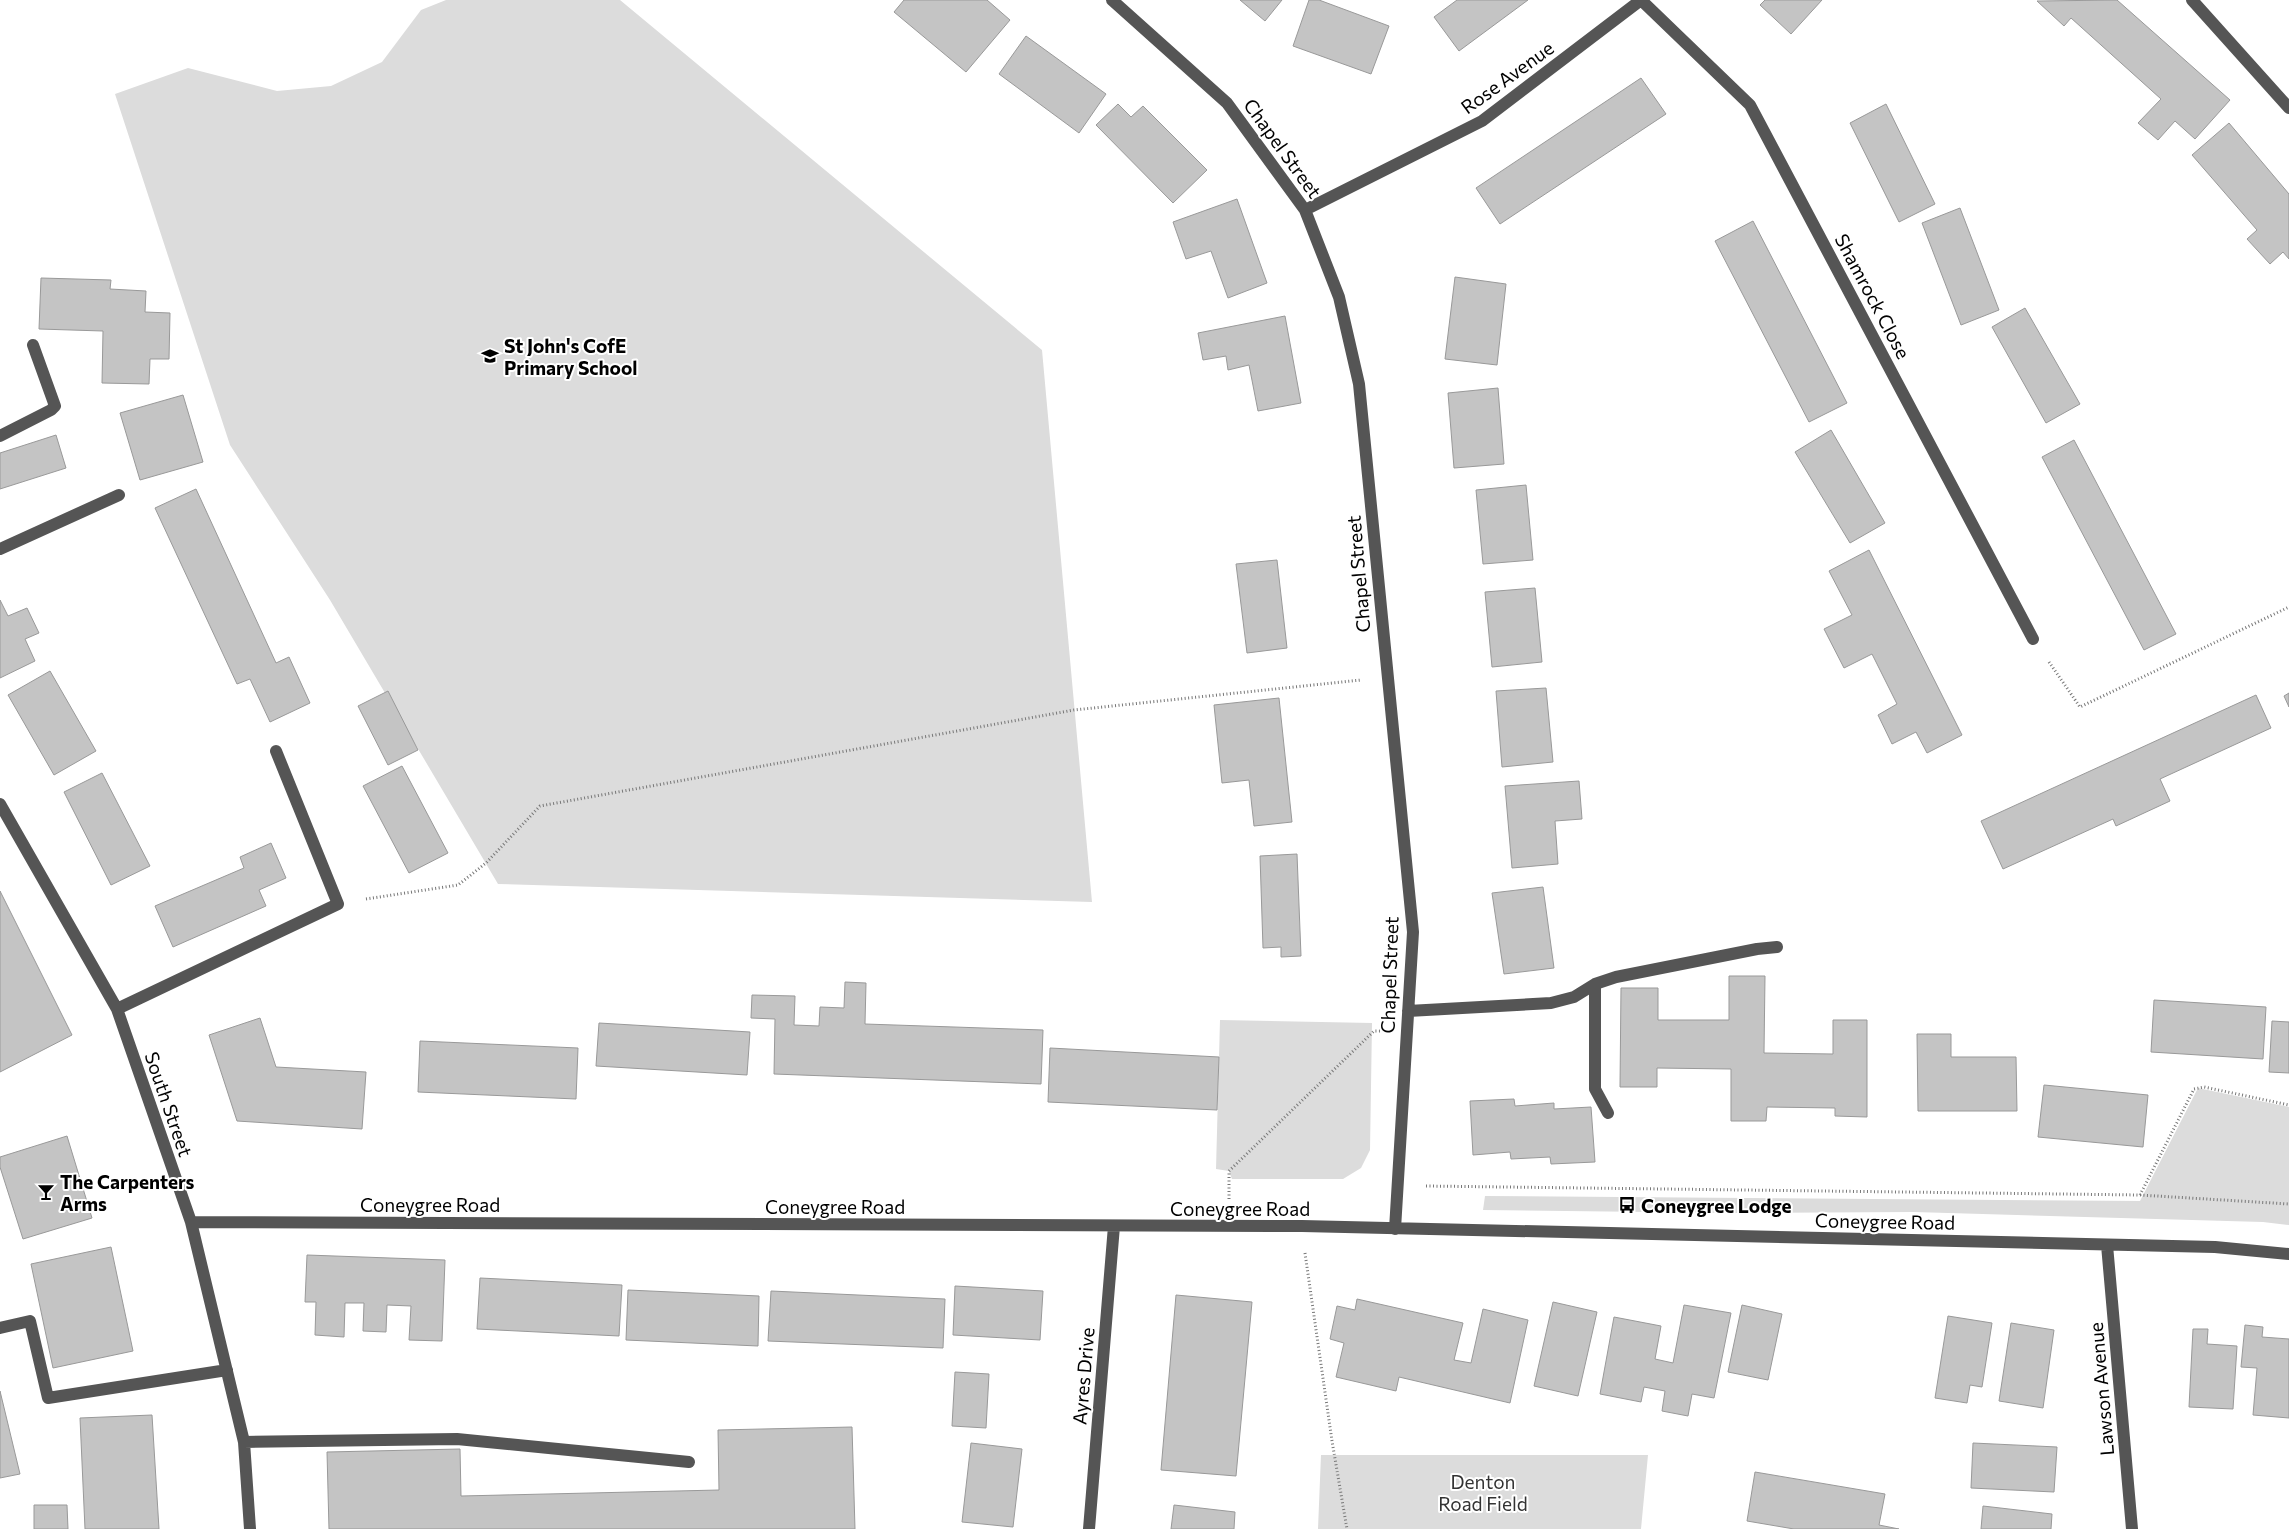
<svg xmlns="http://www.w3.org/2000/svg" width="2289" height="1529" font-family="Commissioner,sans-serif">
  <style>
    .green { fill: #dcdcdc }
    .building { fill: #c4c4c4; stroke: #999 }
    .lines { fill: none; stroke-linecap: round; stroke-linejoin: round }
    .path { stroke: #777; stroke-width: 3; stroke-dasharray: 1 2.5; stroke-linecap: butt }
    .minor { stroke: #555; stroke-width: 12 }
    .labels { text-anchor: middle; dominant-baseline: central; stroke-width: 4; stroke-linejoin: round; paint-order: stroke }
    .street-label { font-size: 19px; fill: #000; stroke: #fff }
    .poi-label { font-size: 19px; font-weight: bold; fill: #000; stroke: #fff; text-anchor: start }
    .park-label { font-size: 19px; fill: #333; stroke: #fff }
  </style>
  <rect width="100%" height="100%" fill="#fff"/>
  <path class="green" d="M446 0H620L1042 350 1092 902 498 884 330 600 230 445 115 94 188 68 277 91 331 86 382 62 421 10Z
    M1220 1020 1372 1023 1370 1150 1361 1168 1343 1179H1232L1229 1171 1216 1169Z
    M2198 1088 2289 1107V1225L2263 1222 1914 1212 1733 1213 1483 1210 1485 1196 2140 1201Z
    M1321 1455H1648L1641 1529H1318Z"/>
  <path class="building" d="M904 0H987L1010 20 966 72 894 12Z
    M1240 0H1282L1265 21Z
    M1309 0H1319L1389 26 1371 74 1293 46Z
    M1457 0H1528L1459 51 1434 17Z
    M1765 0H1822L1791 34 1760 5Z
    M2117 0 2230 100 2195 139 2175 121 2158 140 2138 123 2161 99 2071 18 2064 26 2037 1Z
    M1026 36 1106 94 1079 133 999 74Z
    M1641 78 1666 114 1500 224 1476 188Z
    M1118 104 1131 117 1143 106 1207 170 1173 203 1096 125Z
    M1886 104 1935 204 1899 222 1850 123Z
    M2229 123 2289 194V259L2283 252 2270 264 2247 239 2257 230 2192 155Z
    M1237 199 1267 283 1228 298 1211 251 1186 259 1173 222Z
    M1960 208 1999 310 1961 325 1922 223Z
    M1753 221 1847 403 1809 422 1715 241Z
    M1455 277 1506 284 1497 365 1445 359Z
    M41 278 111 280 110 289 146 291 145 312 170 313 169 359H150L149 384 102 383 103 331 39 329Z
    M2025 308 2080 404 2046 423 1992 327Z
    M1285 316 1301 403 1258 411 1249 365 1228 370 1226 356 1203 360 1198 333Z
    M1498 388 1504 464 1454 468 1448 393Z
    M183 395 203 462 140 480 120 413Z
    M1831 430 1885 523 1850 543 1795 452Z
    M56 435 66 468 0 489V453Z
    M2074 440 2176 634 2144 650 2042 457Z
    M1526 485 1533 560 1483 564 1476 490Z
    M196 489 276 663 289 657 310 703 270 722 250 679 237 684 155 508Z
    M1869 550 1962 735 1927 753 1916 732 1892 744 1878 715 1897 704 1872 654 1844 668 1824 629 1852 615 1829 571Z
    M1277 560 1287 648 1247 653 1236 564Z
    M1535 588 1542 662 1492 667 1485 592Z
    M0 600 8 616 27 608 39 633 25 639 35 661 0 678Z
    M50 671 96 751 54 775 8 695Z
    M1546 688 1553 762 1502 767 1496 691Z
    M388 691 418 750 388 765 358 706Z
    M2289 693V707L2284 696Z
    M2256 695 2271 728 2160 779 2170 801 2116 826 2113 819 2003 869 1981 821Z
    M1279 698 1292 822 1254 826 1249 780 1222 783 1214 705Z
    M402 766 448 853 409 873 363 786Z
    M102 773 150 866 111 885 64 792Z
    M1579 781 1582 819 1555 821 1558 864 1512 868 1505 786Z
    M271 843 286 878 259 890 266 906 173 947 155 906 244 868 240 857Z
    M1297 854 1301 956 1281 957V947L1263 948 1260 856Z
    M1543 887 1554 968 1504 974 1492 893Z
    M0 891 72 1035 0 1072Z
    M1729 976H1765L1764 1053 1833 1054V1020H1867V1117L1835 1116V1108L1767 1107 1766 1121H1731V1069L1657 1068V1087H1620L1621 988H1658V1020H1729Z
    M845 982 866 983 865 1024 1043 1030 1041 1084 774 1074 775 1019 751 1018 752 995 795 996 794 1025 819 1026 820 1007 844 1008Z
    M2154 1000 2266 1007 2263 1059 2151 1052Z
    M260 1018 276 1067 366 1072 362 1129 237 1121 209 1035Z
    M2272 1021 2289 1022V1073L2269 1072Z
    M599 1023 750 1032 747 1075 596 1066Z
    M1917 1034H1951V1057H2016L2017 1111H1918Z
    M420 1041 578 1048 576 1099 418 1092Z
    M1050 1048 1219 1057 1217 1110 1048 1102Z
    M2044 1085 2148 1095 2143 1147 2038 1137Z
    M1514 1099 1515 1106 1554 1103V1109L1591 1107 1595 1162 1551 1164 1550 1157 1511 1159 1510 1152 1473 1155 1470 1101Z
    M67 1136 92 1218 23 1239 0 1167V1157Z
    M111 1247 133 1351 53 1368 31 1264Z
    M307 1255 445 1260 442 1341 409 1340 411 1306 387 1305 386 1332 363 1331 364 1303H345L344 1337 315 1335 316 1302H305Z
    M480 1278 622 1285 619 1336 477 1329Z
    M955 1286 1043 1291 1040 1340 953 1335Z
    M628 1290 759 1296 758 1346 626 1340Z
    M771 1291 945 1299 943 1348 768 1341Z
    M1176 1295 1252 1302 1236 1476 1161 1470Z
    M1357 1299 1463 1323 1454 1360 1471 1363 1483 1309 1528 1320 1510 1403 1399 1377 1396 1391 1336 1377 1344 1343 1330 1339 1337 1306 1355 1310Z
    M1553 1302 1597 1312 1578 1396 1534 1386Z
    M1684 1305 1731 1313 1714 1398 1692 1394 1688 1416 1662 1411 1665 1391 1644 1387 1641 1402 1600 1394 1614 1317 1661 1326 1655 1359 1673 1363Z
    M1742 1305 1782 1314 1768 1380 1728 1372Z
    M1948 1316 1992 1323 1982 1387 1970 1385 1967 1403 1935 1398Z
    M2011 1323 2054 1330 2043 1408 1999 1401Z
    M2245 1325 2263 1327 2262 1337 2289 1339V1418L2253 1415 2257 1368 2241 1367Z
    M2193 1329H2208L2207 1344 2237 1346 2233 1409 2189 1407Z
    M955 1372 989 1374 986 1428 952 1426Z
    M0 1391 20 1474 0 1478Z
    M152 1415 159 1529H85L80 1418Z
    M852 1427 855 1529H329L327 1452 460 1449 461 1496 719 1490 718 1430Z
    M971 1443 1022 1449 1013 1527 962 1522Z
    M1973 1443 2057 1447 2054 1492 1971 1488Z
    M1755 1472 1885 1494 1879 1525 1899 1529H1794L1747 1521Z
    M34 1505H67L68 1529H34Z
    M1174 1505 1235 1512 1234 1529H1171Z
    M1983 1506 2052 1514 2051 1529H1981Z"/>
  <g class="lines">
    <path class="path" d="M2049 662 2080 707 2289 607
      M366 899 458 885 486 863 540 806 1074 710 1361 680
      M1426 1186 2140 1195 2289 1204
      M2140 1195 2194 1089 2204 1087 2289 1105
      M1229 1199V1171L1374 1031H1381
      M1305 1253 1332 1441 1347 1529"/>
    <path class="minor" d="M1112 0 1227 103 1305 210 1339 297 1359 384 1413 932 1395 1229
      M1641 0 1750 105 2033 639
      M2192 0 2289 108
      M1305 210 1482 121 1641 0
      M0 436 51 410 55 406 33 345
      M0 549 119 495
      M0 804 117 1009 191 1222 244 1442 250 1529
      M1595 984V1089L1608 1113
      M117 1009 338 904 276 751
      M1408 1011 1551 1003 1574 997 1595 984 1616 977 1757 949 1777 947
      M191 1222 1302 1226 2215 1247 2289 1254
      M2107 1245 2132 1529
      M0 1328 30 1321 48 1398 227 1370
      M244 1442 457 1439 689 1462
      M1089 1529 1114 1226"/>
  </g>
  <defs>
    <g id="school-bare" transform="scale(1.35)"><path d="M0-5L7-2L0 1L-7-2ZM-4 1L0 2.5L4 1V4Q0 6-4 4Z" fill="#000" stroke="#fff" stroke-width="2.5" paint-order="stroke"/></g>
    <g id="bar-bare" transform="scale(1.35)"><path d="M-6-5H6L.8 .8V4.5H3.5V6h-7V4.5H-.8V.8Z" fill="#000" stroke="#fff" stroke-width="2.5" paint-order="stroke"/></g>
    <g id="bus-bare" transform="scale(1.35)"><path d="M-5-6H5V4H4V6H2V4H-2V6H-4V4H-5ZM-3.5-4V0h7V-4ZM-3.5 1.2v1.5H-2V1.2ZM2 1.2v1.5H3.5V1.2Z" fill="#000" stroke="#fff" stroke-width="2.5" paint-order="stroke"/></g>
  </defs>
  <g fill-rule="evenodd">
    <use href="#school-bare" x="490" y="356"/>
    <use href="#bar-bare" x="46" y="1192"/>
    <use href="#bus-bare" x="1627" y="1205"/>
  </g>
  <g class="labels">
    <g class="street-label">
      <text transform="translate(1507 77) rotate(-36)">Rose Avenue</text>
      <text transform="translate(1283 148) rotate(54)">Chapel Street</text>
      <text transform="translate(1873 296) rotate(62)">Shamrock Close</text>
      <text transform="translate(1358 574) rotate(-95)">Chapel Street</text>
      <text transform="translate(1389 975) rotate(-88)">Chapel Street</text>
      <text transform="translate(169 1104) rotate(71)">South Street</text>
      <text x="430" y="1204">Coneygree Road</text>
      <text x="835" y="1206">Coneygree Road</text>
      <text x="1240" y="1208">Coneygree Road</text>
      <text transform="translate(1885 1221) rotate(1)">Coneygree Road</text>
      <text transform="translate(1083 1376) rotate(-85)">Ayres Drive</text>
      <text transform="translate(2101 1389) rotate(-95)">Lawson Avenue</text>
    </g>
    <g class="poi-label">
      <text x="504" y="345">St John's CofE<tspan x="504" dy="22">Primary School</tspan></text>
      <text x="60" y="1181">The Carpenters<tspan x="60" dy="22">Arms</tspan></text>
      <text x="1641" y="1205">Coneygree Lodge</text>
    </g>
    <g class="park-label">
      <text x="1483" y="1481">Denton<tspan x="1483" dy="22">Road Field</tspan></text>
    </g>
  </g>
</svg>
